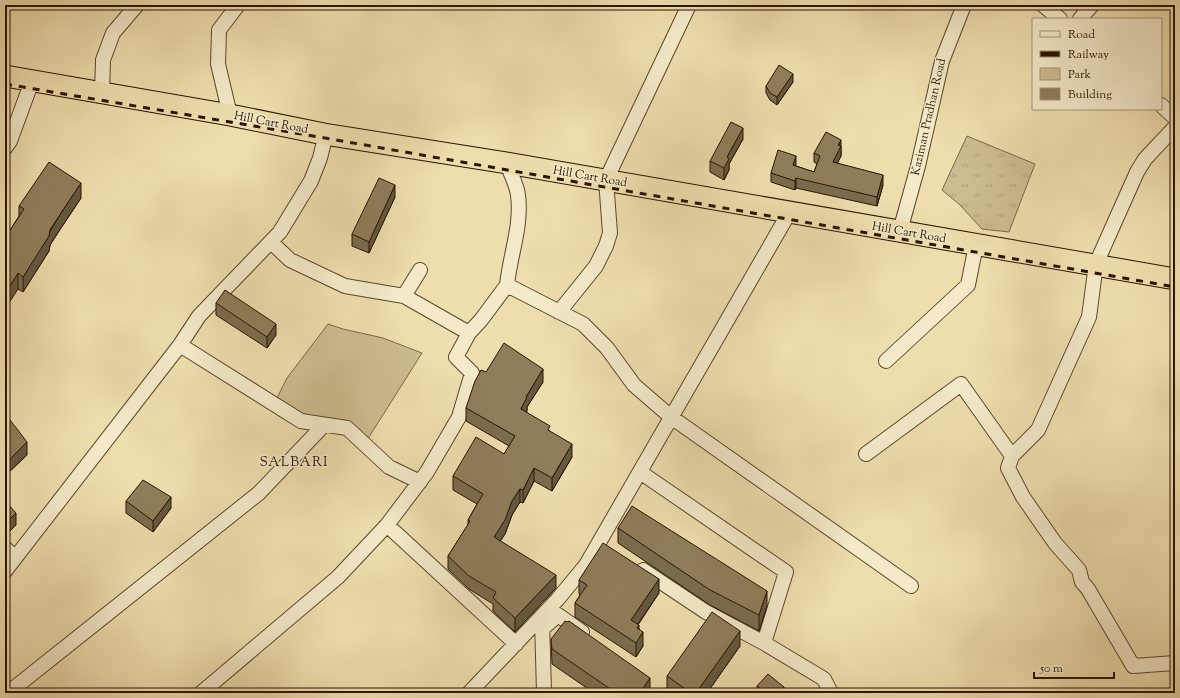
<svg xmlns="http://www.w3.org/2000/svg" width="1180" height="698" font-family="'Sorts Mill Goudy',serif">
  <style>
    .grass { fill: url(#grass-tufts); stroke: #7b6849 }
    .park { fill: #cdbc91; stroke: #7b6849 }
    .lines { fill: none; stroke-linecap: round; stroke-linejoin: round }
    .minor-casing { stroke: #5a462c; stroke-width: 16 }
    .highway-casing { stroke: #291401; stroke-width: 23 }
    .minor { stroke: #f4eaca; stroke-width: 14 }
    .highway { stroke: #eedeae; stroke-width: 21 }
    .rail { stroke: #291401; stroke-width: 3; stroke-dasharray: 7 7; stroke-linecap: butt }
    .wall { fill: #7b6c4e; stroke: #291401 }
    .shaded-wall { fill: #645840; stroke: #291401 }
    .building { fill: #8f7d5b; stroke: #291401 }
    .labels { text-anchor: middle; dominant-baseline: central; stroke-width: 3; stroke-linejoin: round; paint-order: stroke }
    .street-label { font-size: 12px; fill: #291401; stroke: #f4eaca }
    .quarter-label { font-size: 14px; letter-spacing: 1px; fill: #291401; stroke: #f4eaca }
  </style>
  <defs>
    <pattern id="grass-tufts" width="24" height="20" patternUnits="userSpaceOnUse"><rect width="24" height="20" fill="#cdbc91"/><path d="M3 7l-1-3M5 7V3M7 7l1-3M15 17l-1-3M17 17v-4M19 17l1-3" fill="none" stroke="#b0a17b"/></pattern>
  </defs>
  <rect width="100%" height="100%" fill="#eedeae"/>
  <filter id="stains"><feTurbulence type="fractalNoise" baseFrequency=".005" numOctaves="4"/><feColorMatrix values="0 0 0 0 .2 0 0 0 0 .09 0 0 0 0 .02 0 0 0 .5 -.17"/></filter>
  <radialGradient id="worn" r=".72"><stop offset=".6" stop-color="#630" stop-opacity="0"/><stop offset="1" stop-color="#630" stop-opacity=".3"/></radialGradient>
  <path class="grass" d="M967 136 1035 164 1009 232 982 229 959 204 942 190Z"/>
  <path class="park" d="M328 324 343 329 383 338 422 353 364 445 347 428 301 421 274 404 287 378Z"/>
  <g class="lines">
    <g class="minor-casing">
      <path id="minor" d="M1043 5 1060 19
        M1080 19 1092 5
        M102 93 103 60 113 33 137 5
        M1161 105 1175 118
        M230 115 218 64 219 30 238 5
        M5 148 10 141 32 81
        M507 163C510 173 517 185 518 195 522 226 510 255 507 285L583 324 607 348 634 385 671 417 911 586
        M900 231 918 166 942 61 964 5
        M271 242 290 260 345 286 404 296
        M559 312 596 266 606 246 610 233 606 180 689 5
        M469 333 481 320 507 285
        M180 345 301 421 347 428 389 467 420 482
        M886 361 968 285 976 245
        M866 454 961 384 1012 456 1038 430 1089 317 1096 264 1137 172 1145 159 1175 127
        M1012 456 1008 468 1023 497 1055 543 1079 570 1082 582 1088 589 1133 666 1175 663
        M640 472 786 572 764 643 824 679 831 693
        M387 525 516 644
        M5 548 15 558
        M643 570 706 612 764 643
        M5 571 180 345 199 316 280 232 311 181 320 158 325 138 324 134
        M542 619 544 693
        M542 629 558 615 582 632
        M8 693 259 493 324 425
        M201 693 338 577 387 525 427 472 459 417 472 373 456 357 469 333 404 296 420 270
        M469 693 557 600 586 565 785 220 787 212"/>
    </g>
    <g class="highway-casing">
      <path id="highway" d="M5 76 230 115 324 134 507 163 1175 279"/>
    </g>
    <use href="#minor" class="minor"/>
    <use href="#highway" class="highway"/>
    <path class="rail" d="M5 84 325 138 1175 287"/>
  </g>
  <path class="wall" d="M793 82 777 105 770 100 766 93V86Z
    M743 139 729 164V170L724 180 710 172V161Z
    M841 146V156L837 163 883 185 877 206 796 188 795 190 771 182V173L796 166 814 172 817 164 814 162V153Z
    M395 197 369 253 352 246V234Z
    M81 198 61 228 50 245 49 251 23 292 18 289 7 235 19 216V206Z
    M216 303 276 335 267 348 216 315Z
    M486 372 543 382 527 407V411L526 412 550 431 572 457 552 491 534 481 523 503 520 502 512 515 505 534 500 541 556 588 515 632 493 611V604L469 589 448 569V556L468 525V520L477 504 453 490V476L504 454 509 446 466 421V408Z
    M5 418 27 455 8 473 5 469Z
    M126 501 171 508 153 532 126 513Z
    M618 528 767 606 759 631 710 605 618 543Z
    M579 580 659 593 638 625 643 646 636 657 575 617V603L580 595 579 594Z
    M551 639 650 693H594L552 664Z
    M740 646 707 693H669L667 692V676Z
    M757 686 784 693H757Z"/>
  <path class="shaded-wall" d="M793 74V82L777 105V97Z
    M743 128V139L729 164V170L724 180V168L727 157Z
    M841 140V156L833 172V162Z
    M796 156V166L793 174V165Z
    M883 175V185L877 206V197Z
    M796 178V188L795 190V181Z
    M81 183V198L61 228 50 245 49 251 23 292V277L61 213Z
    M395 185V197L369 253V242Z
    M18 273V289L5 309V294Z
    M276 324V335L267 348V337Z
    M543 369V382L527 407V411L521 422V409L526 397Z
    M27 442V455L8 473V461Z
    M572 444V457L552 491V478Z
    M534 468V481L523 503V490Z
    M520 489V502L512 515 505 534 494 551V537L512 501Z
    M171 497V508L153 532V521Z
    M16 513V525L5 536V524Z
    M556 575V588L515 632V618Z
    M659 579V593L631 634V620Z
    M767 591V606L759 631V615Z
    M639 625V638L643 632V646L636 657V643L637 628Z
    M740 631V646L707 693H696Z
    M650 678V693H640Z
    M784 687V693H780Z"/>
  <path class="building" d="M779 65 793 74 777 97 770 93 766 86Z
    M731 122 743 128 727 157 729 159 724 168 710 161Z
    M826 132 841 140 838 145 841 146 833 162 883 175 877 197 796 178 795 181 771 173 778 150 796 156 793 165 814 172 820 156 814 153Z
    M49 162 81 183 61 213 50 230 49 236 23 277 18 273 5 294V234L7 235 24 209 19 206Z
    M379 178 395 185 369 242 352 234Z
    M225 290 276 324 267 337 216 303Z
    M504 343 543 369 526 397H527L521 409 550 426 548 430 572 444 552 478 534 468 523 490 520 489 512 501 505 520 494 537 556 575 515 618 493 598 496 592 469 576 448 556 470 521 468 520 483 494 453 476 476 437 504 454 515 436 466 408 475 381 481 370 486 372Z
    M7 416 27 442 8 461 5 457V418Z
    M143 480 171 497 153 521 126 501Z
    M5 501 16 513 5 524Z
    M632 506 767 591 759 615 710 590 618 528Z
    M603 543 659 579 631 620 639 625 637 628 643 632 636 643 575 603 587 585 579 580Z
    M712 612 740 631 696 693H691L667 676Z
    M565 621 568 622 569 621 650 678 640 693H616L552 649 551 639Z
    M768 674 784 687 780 693H765L757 686Z"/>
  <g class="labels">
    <g class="street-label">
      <text transform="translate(929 117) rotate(-77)">Kaziman Pradhan Road</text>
      <text transform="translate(271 123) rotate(11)">Hill Cart Road</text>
      <text transform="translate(590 177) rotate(10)">Hill Cart Road</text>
      <text transform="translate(909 233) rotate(10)">Hill Cart Road</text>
    </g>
    <g class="quarter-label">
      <text x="294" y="463">SALBARI</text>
    </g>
  </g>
  <rect width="1180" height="698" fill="none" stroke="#eedeae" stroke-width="20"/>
  <rect x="6" y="6" width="1168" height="686" fill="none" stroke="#291401" stroke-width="2"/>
  <rect x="10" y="10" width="1160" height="678" fill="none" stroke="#291401"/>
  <rect x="1032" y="18" width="130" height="92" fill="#f4eaca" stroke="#a3947a"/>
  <rect x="1040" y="31" width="20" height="6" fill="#f4eaca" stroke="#a3947a"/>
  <text x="1068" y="38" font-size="12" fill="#291401">Road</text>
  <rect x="1040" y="51" width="20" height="6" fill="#291401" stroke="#a3947a"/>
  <text x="1068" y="58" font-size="12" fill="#291401">Railway</text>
  <rect x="1040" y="68" width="20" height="12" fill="#cdbc91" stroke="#a3947a"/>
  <text x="1068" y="78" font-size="12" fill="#291401">Park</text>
  <rect x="1040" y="88" width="20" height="12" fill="#8f7d5b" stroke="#a3947a"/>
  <text x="1068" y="98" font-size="12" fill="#291401">Building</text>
  <path d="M1034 672v6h80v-6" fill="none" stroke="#291401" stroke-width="2"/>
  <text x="1040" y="672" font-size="12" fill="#291401" stroke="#f4eaca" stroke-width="3" paint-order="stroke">50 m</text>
  <rect width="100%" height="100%" filter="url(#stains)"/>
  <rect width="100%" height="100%" fill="url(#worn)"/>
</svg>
